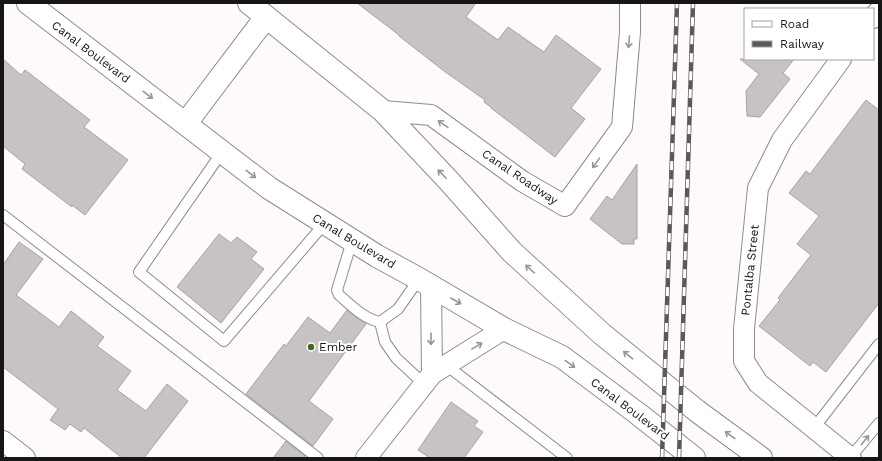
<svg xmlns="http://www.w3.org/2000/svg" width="882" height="461" font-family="'Work Sans',sans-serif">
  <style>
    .building { fill: #c7c2c5; stroke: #a7a2a5 }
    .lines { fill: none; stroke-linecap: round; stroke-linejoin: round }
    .service-casing { stroke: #908b8e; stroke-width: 12 }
    .minor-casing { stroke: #908b8e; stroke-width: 22 }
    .secondary-casing { stroke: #908b8e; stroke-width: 24 }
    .service { stroke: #fff; stroke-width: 10 }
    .minor { stroke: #fff; stroke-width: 20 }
    .secondary { stroke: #fff; stroke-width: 22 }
    .rail-casing { stroke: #5a585a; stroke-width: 4.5 }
    .rail { stroke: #fff; stroke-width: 3; stroke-dasharray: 9; stroke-linecap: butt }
    .oneway { stroke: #979697 }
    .poi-dot { fill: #46681f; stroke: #fff; stroke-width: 1.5 }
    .labels { text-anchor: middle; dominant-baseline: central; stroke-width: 4; stroke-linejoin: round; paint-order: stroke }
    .street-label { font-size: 12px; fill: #171617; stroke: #fff }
    .poi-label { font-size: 12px; fill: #171617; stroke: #fff; text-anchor: start }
  </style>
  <rect width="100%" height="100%" fill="#fef9fc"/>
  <path class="building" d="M357 3H476L466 17 498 40 508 27 544 52 556 35 601 69 571 108 585 119 555 157 491 108H492L484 102 485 100 444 71 399 36V35Z
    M3 59 21 75 25 70 90 120 84 127 128 160 85 215 72 205V207L22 169 25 164 3 146Z
    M740 59H794L783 73 790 79 760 117 747 116 746 91 759 74Z
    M866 100 879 110V303L826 372 813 362 810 366 759 326 780 300 778 298 811 255 797 244 819 216 789 193 806 171 810 174Z
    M637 164V239H634V244H622L590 219 607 196 612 200Z
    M219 234 231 243 237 237 257 252 251 259 264 269 221 323 177 287Z
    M19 242 43 259 16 295 59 327 71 311 104 337 97 346 131 371 117 390 146 411 167 384 188 401 144 458H122L84 428 81 432 70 424 65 430 50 420 58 409 3 367V265Z
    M347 310 366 324 309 401 333 419 313 446 246 394 284 344 286 346 308 317 330 333Z
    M451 402 478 421 474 426 483 432 464 458H430L418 450Z
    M286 441 305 456 303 458H273Z"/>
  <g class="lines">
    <g class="service-casing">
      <path id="service" d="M222 152 139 272 224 341 325 223
        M3 215 318 458
        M352 241 337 290 339 295C351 305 364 319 380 322L398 309 419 279
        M380 322 385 342 396 358 424 384
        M446 365 567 458
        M814 428 879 344
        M850 458 879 423"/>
    </g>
    <g class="minor-casing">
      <path id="minor" d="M873 18 879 11
        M841 59 782 140 758 188 744 329V361L758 383 851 458
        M383 111 431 115 522 181 565 206 622 127 630 32V3
        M431 286 432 374
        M3 441 25 458
        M366 458 432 374 504 329"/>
    </g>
    <g class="secondary-casing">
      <path id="secondary" d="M28 3 269 188 377 256 419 279 504 329 562 357 637 413 694 458
        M249 3 383 111 449 181 512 252 602 334 697 411 761 458
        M186 123 266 17"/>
    </g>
    <use href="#service" class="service"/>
    <use href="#minor" class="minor"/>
    <use href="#secondary" class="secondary"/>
    <g class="rail-casing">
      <path id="rail" d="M662 458 677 3
        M679 458 693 3"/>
    </g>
    <use href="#rail" class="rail"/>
  </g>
  <defs><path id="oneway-shaft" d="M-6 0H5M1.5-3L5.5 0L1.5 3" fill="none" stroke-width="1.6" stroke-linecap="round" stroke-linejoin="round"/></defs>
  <g class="oneway">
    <use href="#oneway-shaft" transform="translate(629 42) rotate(95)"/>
    <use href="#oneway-shaft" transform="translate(148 95) rotate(37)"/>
    <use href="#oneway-shaft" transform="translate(443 124) rotate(-145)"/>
    <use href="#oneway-shaft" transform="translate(596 163) rotate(125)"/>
    <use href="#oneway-shaft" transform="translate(251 174) rotate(38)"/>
    <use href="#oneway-shaft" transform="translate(442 174) rotate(-134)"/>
    <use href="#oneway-shaft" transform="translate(530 269) rotate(-138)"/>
    <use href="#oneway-shaft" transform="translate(456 301) rotate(30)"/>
    <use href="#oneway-shaft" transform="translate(431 339) rotate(90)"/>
    <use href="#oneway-shaft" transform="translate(477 346) rotate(-31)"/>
    <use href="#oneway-shaft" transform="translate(628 355) rotate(-141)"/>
    <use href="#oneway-shaft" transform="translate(570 364) rotate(36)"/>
    <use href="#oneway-shaft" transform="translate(730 435) rotate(-144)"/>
    <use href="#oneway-shaft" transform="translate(865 440) rotate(-51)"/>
  </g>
  <circle class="poi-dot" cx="311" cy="347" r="4"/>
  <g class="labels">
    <g class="street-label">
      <text transform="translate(91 52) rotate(37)">Canal Boulevard</text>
      <text transform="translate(520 177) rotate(34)">Canal Roadway</text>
      <text transform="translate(354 241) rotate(31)">Canal Boulevard</text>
      <text transform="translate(750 270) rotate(-84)">Pontalba Street</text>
      <text transform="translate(630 409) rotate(37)">Canal Boulevard</text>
    </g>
    <g class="poi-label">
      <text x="319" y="347">Ember</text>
    </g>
  </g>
  <rect width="882" height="461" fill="none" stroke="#171617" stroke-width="8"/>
  <rect x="744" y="8" width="130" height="52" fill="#ffffff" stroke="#a2a2a2"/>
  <rect x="752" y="21" width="20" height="6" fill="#ffffff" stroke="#a2a2a2"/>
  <text x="780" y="28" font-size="12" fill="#171617">Road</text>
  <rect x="752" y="41" width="20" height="6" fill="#5a585a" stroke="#a2a2a2"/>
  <text x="780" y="48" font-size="12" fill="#171617">Railway</text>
</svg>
